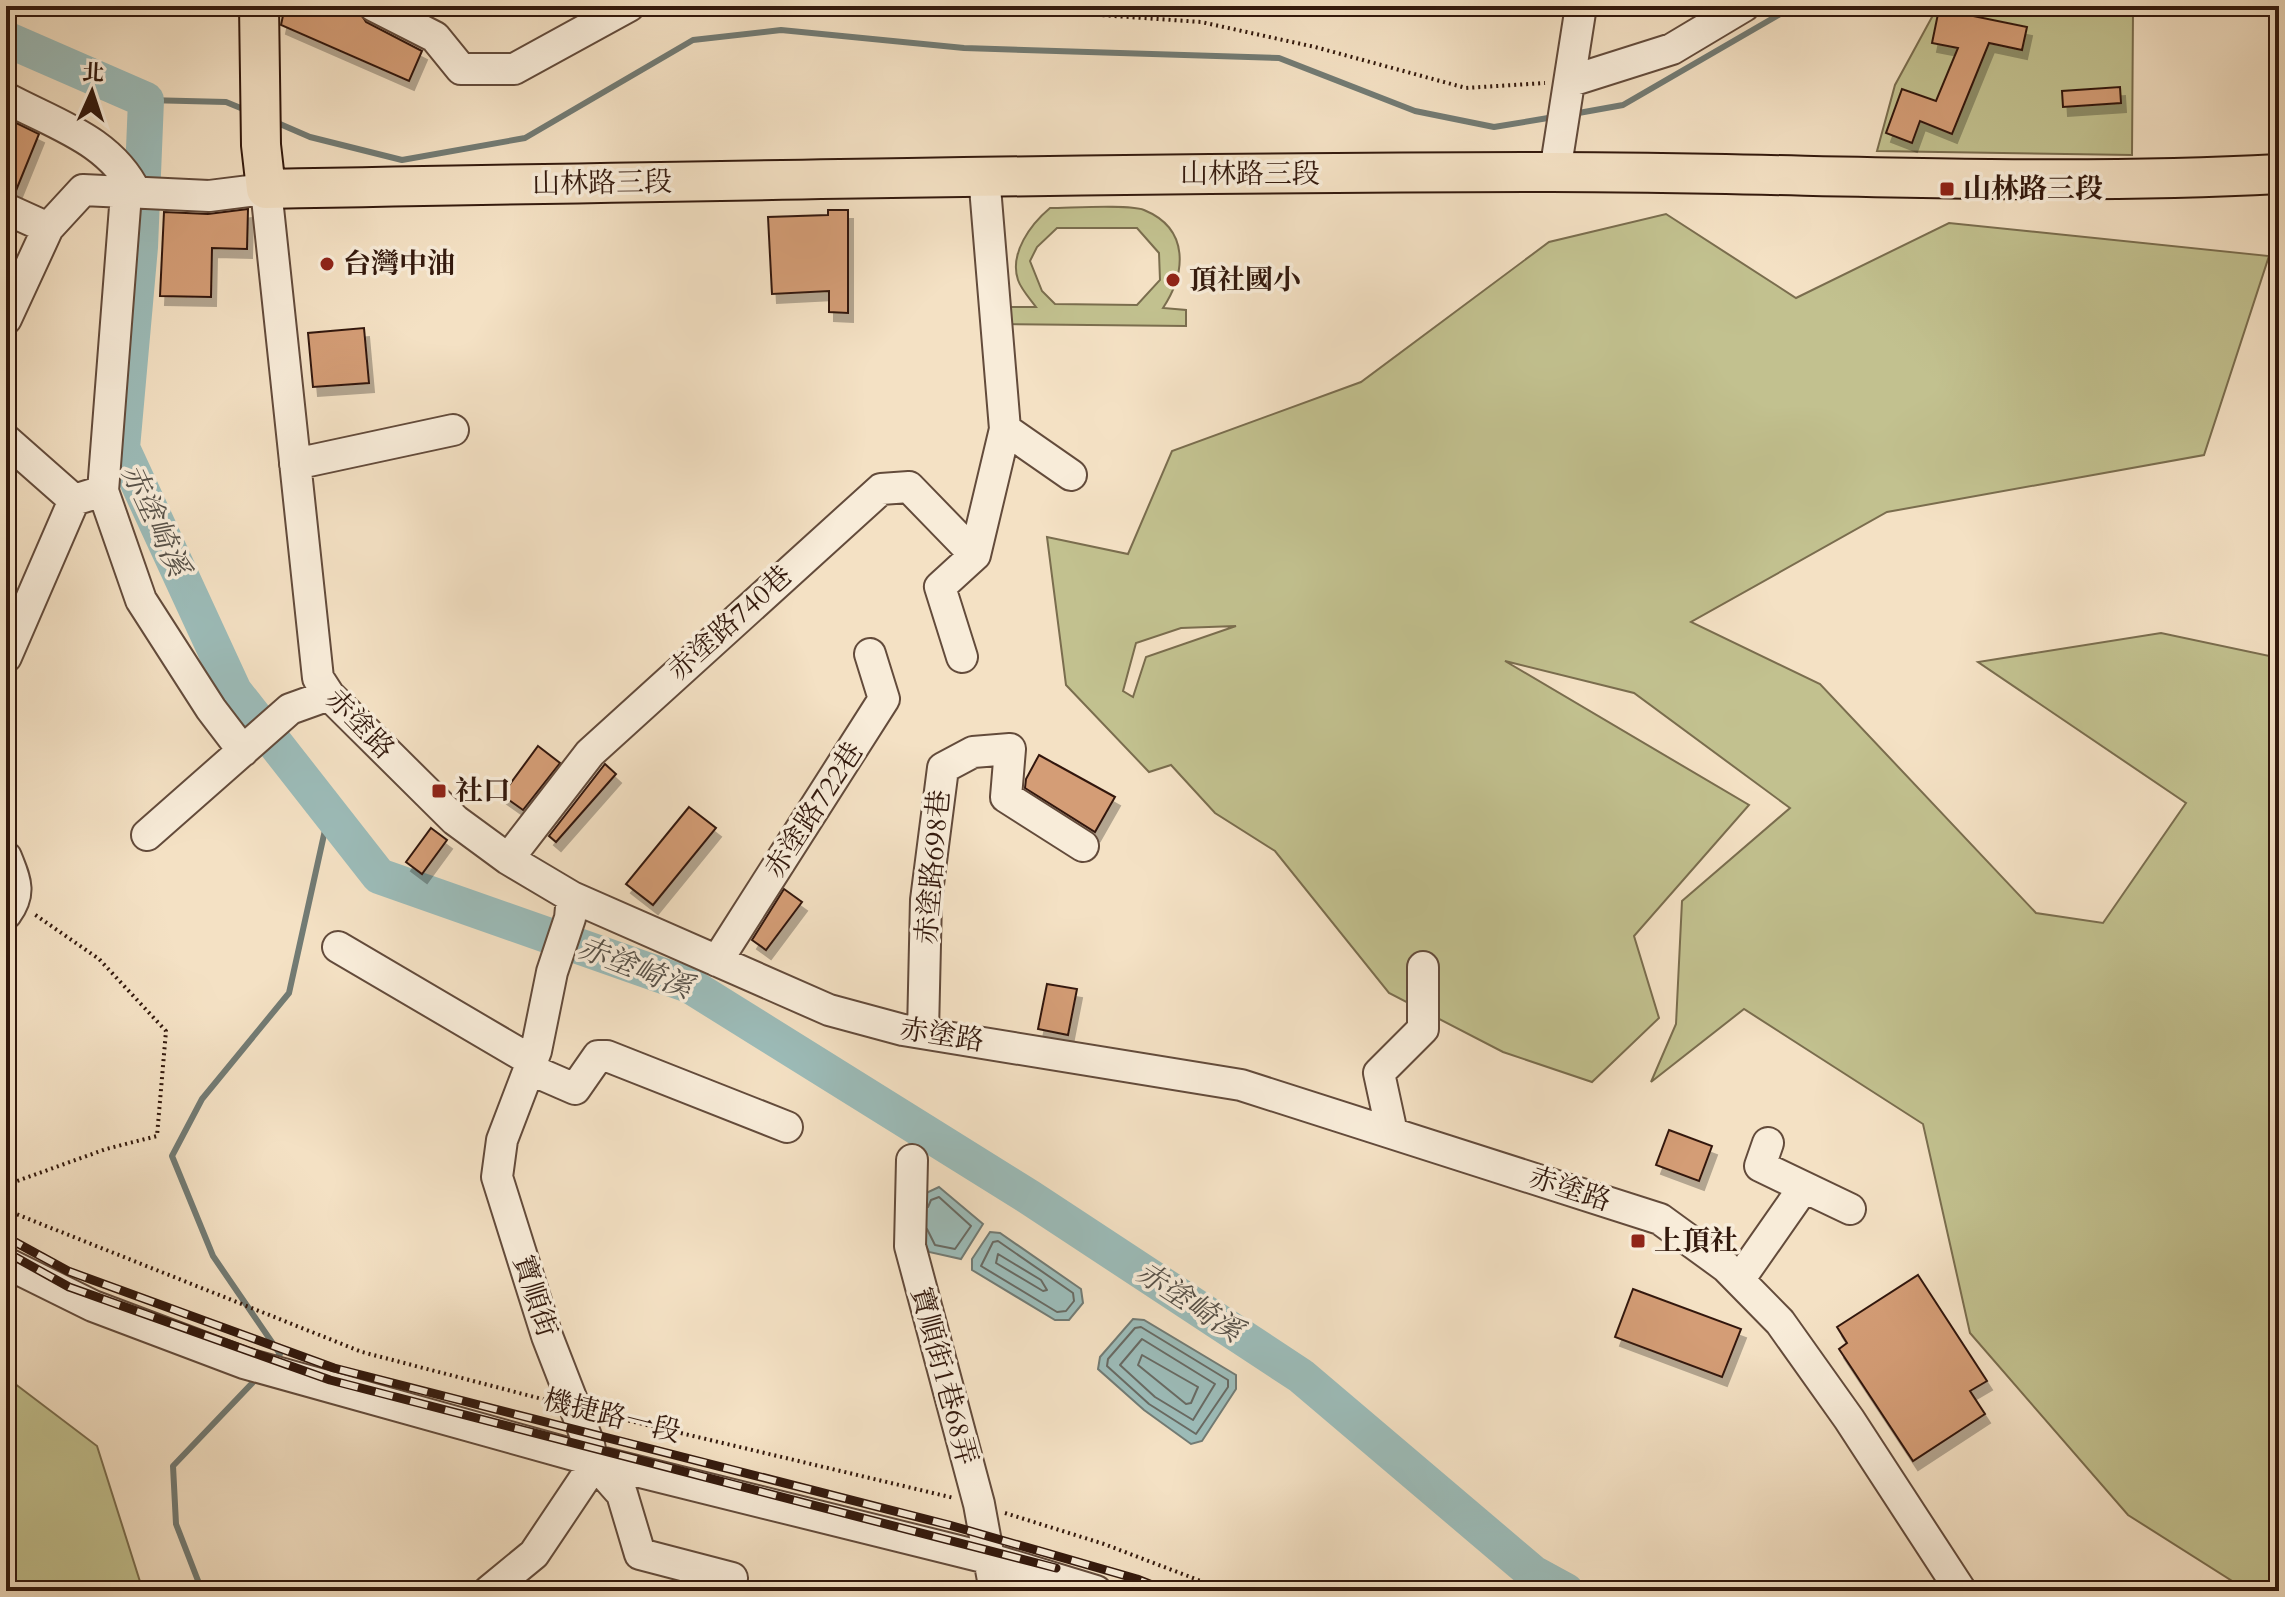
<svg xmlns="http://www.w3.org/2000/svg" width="2285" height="1597" font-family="Cardo,'Noto Serif TC',serif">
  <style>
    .green { fill: #c2c18f; stroke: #7a6d4e; stroke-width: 2; fill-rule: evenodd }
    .water { fill: #9cbcb9; stroke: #727b74; stroke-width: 2 }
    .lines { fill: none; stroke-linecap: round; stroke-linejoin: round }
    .shore { stroke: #686a63; stroke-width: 2 }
    .stream { stroke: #727b74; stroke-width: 6 }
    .river { stroke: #9cbcb9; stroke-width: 36 }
    .building { fill: #d49d76; stroke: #33190d; stroke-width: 2; filter: url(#shadow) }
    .minor-casing { stroke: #634b3b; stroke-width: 34 }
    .major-casing { stroke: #33190d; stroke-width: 42 }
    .path { stroke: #33190d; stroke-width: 4; stroke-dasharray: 2 4; stroke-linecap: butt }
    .minor { stroke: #f8ecd9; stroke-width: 30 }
    .major { stroke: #f4e1c4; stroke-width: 38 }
    .rail-casing { stroke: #33190d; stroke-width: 9 }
    .rail { stroke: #f8ecd9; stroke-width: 6; stroke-dasharray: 18; stroke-linecap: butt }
    .poi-dot { fill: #8f2418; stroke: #f8ecd9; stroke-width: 3 }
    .labels { text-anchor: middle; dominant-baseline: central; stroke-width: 7; stroke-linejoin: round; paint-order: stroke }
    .street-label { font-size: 28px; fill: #33190d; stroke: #f8ecd9 }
    .poi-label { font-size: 28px; font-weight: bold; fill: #33190d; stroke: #f8ecd9; text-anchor: start }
    .water-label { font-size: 30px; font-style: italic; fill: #585249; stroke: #f8ecd9 }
  </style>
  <defs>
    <filter id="shadow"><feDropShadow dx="5" dy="9" stdDeviation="0" flood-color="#0004"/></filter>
  </defs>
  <rect width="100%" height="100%" fill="#f4e1c4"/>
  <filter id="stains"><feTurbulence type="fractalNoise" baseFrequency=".0025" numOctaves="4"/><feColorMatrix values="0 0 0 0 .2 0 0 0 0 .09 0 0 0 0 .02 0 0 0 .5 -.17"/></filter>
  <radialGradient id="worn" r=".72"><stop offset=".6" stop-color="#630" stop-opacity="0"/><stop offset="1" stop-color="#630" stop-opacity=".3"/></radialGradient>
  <path class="green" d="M1938 6H2097L2133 12 2132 155 1877 151 1895 85Z
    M1050 208C1071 208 1128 204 1144 210 1190 229 1186 273 1163 308L1186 310V326L1002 324 1003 307H1036C1030 299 1021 289 1018 280 1009 253 1031 224 1050 208ZM1057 228H1137L1159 253 1160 280 1137 305 1055 304 1042 291 1030 261 1037 247Z
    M1666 214 1796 298 1949 223 2269 256 2204 455 1887 512 1691 622 1820 684 2036 913 2103 923 2186 803 1978 662 2161 633 2279 658V1591H2248L2128 1515 1970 1333 1923 1124 1744 1009 1651 1082 1676 1024 1682 901 1790 808 1634 693 1505 661 1749 805 1634 936 1659 1018 1592 1082 1503 1052 1389 993 1275 851 1215 813 1171 765 1149 772 1066 685 1047 537 1128 554 1172 451 1361 382 1549 242ZM1236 626 1146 657 1133 697 1123 691 1136 643 1181 628Z
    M6 1377 97 1446 143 1591H6Z"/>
  <path class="water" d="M939 1187 983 1224 961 1259 929 1252 914 1220 924 1194Z
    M990 1232 1000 1233 1081 1289 1083 1303 1069 1320H1055L972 1270V1259Z
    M1133 1319 1144 1320 1236 1375V1389L1202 1441 1191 1444 1144 1410 1098 1369 1100 1357Z"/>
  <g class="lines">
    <path class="shore" d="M927 1229 935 1245 955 1249 971 1226 939 1197 931 1200 928 1207
      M998 1241 1073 1293 1074 1301 1066 1311 1057 1312 981 1266 993 1242Z
      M998 1254 1041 1280 1047 1290 1043 1291 996 1263Z
      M1141 1327 1228 1380V1387L1196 1434 1149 1404 1107 1366 1108 1359 1135 1328Z
      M1142 1339 1215 1384 1193 1420 1155 1397 1120 1365Z
      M1142 1355 1198 1387 1191 1403 1186 1404 1138 1365Z"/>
    <path class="stream" d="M146 100 226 102 248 111
      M1573 114 1623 105 1794 6
      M273 121 310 137 402 160 525 138 693 40 781 30 964 48 1279 58 1415 111 1494 127 1554 117
      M274 1361 280 1354 213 1256 172 1156 202 1099 289 993 329 812
      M202 1591 176 1524 173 1466 257 1378"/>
    <path class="river" d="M6 39 146 100 140 247 122 448 234 691 379 876 689 985 1029 1197 1301 1376 1533 1573 1566 1591"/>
  </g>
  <path class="building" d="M285 6H356L366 22 422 51 409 81 281 25Z
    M1939 9 2027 27 2022 50 1989 43 1952 134 1920 121 1912 143 1886 133 1902 89 1936 101 1958 48 1932 43Z
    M2120 87 2121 103 2063 107 2062 91Z
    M6 118 39 134 15 193 6 191Z
    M248 209 247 249 212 248 211 297 160 296 164 212 208 214Z
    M828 210H848V313L829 312V291L772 294 768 217 828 215Z
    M364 328 369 383 313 387 308 333Z
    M538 746 560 763 523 810 502 795Z
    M1039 755 1115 797 1095 832 1025 788 1026 779Z
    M605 764 616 774 556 842 549 836Z
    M689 807 716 828 653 905 626 884Z
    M431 828 447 840 422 874 406 862Z
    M784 889 802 902 766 950 752 940Z
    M1047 984 1077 989 1068 1035 1038 1029Z
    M1669 1130 1712 1146 1699 1181 1656 1165Z
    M1918 1275 1987 1381 1970 1391 1985 1414 1913 1461 1839 1349 1847 1343 1837 1327Z
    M1633 1289 1741 1329 1722 1377 1615 1337Z"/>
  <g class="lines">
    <g class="minor-casing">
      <path id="minor" d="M374 6 435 37 461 69H514L629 6
        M1571 81 1672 49 1744 6
        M6 98C54 124 111 140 136 193
        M1555 172 1581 6
        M6 209 48 228
        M6 319 48 228 83 190 209 196 266 189 318 678 329 695 455 820 508 859 572 897 829 1010 903 1030 1241 1085 1660 1219 1726 1267 1780 1322 1849 1419 1961 1591
        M1005 429 1071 475
        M6 440 74 500
        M295 464 453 430
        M103 491 126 194
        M74 500 103 491 141 600 211 709 243 751
        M6 657 74 500
        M962 657 940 587 975 555 1005 429 984 175
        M147 835 290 709 329 695
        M6 857C15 880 22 892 6 914
        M508 859 590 753 881 489 909 487 975 555
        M338 947 532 1061
        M717 961 884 699 870 654
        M923 1032 926 900 943 768 973 752 1010 749 1006 797 1083 846
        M529 1069 575 1089 598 1056H607L787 1127
        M1392 1133 1379 1073 1423 1029V967
        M1768 1143 1760 1166 1850 1209
        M912 1160 910 1246 979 1504 995 1591
        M6 1263 93 1306 244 1363 592 1460 987 1558 1096 1591
        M1739 1280 1804 1187
        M592 1460 622 1494 640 1554 732 1578 729 1591
        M489 1591 534 1554 593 1466 589 1444 547 1336 497 1177 502 1140 536 1051 552 972 570 918 572 897"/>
    </g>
    <g class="major-casing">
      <path id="major" d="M259 6 261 145 266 189C694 181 1122 173 1551 172 1793 172 2036 187 2279 174"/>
    </g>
    <path class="path" d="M971 6 1201 22 1315 47 1466 88 1545 83
      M6 1185 106 1149 157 1136 166 1031 99 959 34 914
      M6 1210 362 1352 546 1400
      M605 1415 954 1498
      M1005 1513 1104 1544 1227 1591"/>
    <use href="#minor" class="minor"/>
    <use href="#major" class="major"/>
    <g class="rail-casing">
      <path id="rail" d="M6 1237 68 1271 334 1368 949 1525 1137 1579 1167 1591
        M6 1252 69 1287 330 1380 1056 1568"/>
    </g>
    <use href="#rail" class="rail"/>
  </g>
  <g class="poi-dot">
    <rect x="1939" y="181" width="16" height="16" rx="4"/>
    <circle cx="327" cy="264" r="8"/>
    <circle cx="1173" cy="280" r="8"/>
    <rect x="431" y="783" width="16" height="16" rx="4"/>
    <rect x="1630" y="1233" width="16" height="16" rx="4"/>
  </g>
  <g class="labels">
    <g class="street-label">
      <text x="1250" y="174">山林路三段</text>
      <text transform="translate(602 183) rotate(-1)">山林路三段</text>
      <text transform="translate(730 623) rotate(-42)">赤塗路740巷</text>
      <text transform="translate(360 724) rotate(46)">赤塗路</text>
      <text transform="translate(814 810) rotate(-57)">赤塗路722巷</text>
      <text transform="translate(933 867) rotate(-85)">赤塗路698巷</text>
      <text transform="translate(942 1035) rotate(9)">赤塗路</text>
      <text transform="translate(1570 1189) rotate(18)">赤塗路</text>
      <text transform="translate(535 1296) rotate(72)">寶順街</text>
      <text transform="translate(944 1376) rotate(75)">寶順街1巷68弄</text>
      <text transform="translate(612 1416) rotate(14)">機捷路一段</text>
    </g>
    <g class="poi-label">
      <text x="1963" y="189">山林路三段</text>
      <text x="343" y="264">台灣中油</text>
      <text x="1189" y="280">頂社國小</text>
      <text x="455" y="791">社口</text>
      <text x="1654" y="1241">上頂社</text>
    </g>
    <g class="water-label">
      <text transform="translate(155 520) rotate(65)">赤塗崎溪</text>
      <text transform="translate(635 968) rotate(21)">赤塗崎溪</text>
      <text transform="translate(1189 1302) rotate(33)">赤塗崎溪</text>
    </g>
  </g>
  <rect width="2285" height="1597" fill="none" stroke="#f4e1c4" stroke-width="32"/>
  <rect x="8" y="8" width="2269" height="1581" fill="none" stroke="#33190d" stroke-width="4"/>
  <rect x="16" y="16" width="2253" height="1565" fill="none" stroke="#33190d" stroke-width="2"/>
  <g transform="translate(92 92) rotate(3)" stroke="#f8ecd9" stroke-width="6" paint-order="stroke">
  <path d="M0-6L14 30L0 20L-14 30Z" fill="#33190d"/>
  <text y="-12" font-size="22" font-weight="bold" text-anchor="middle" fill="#33190d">北</text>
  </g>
  <rect width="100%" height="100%" filter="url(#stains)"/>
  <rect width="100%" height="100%" fill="url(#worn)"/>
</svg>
